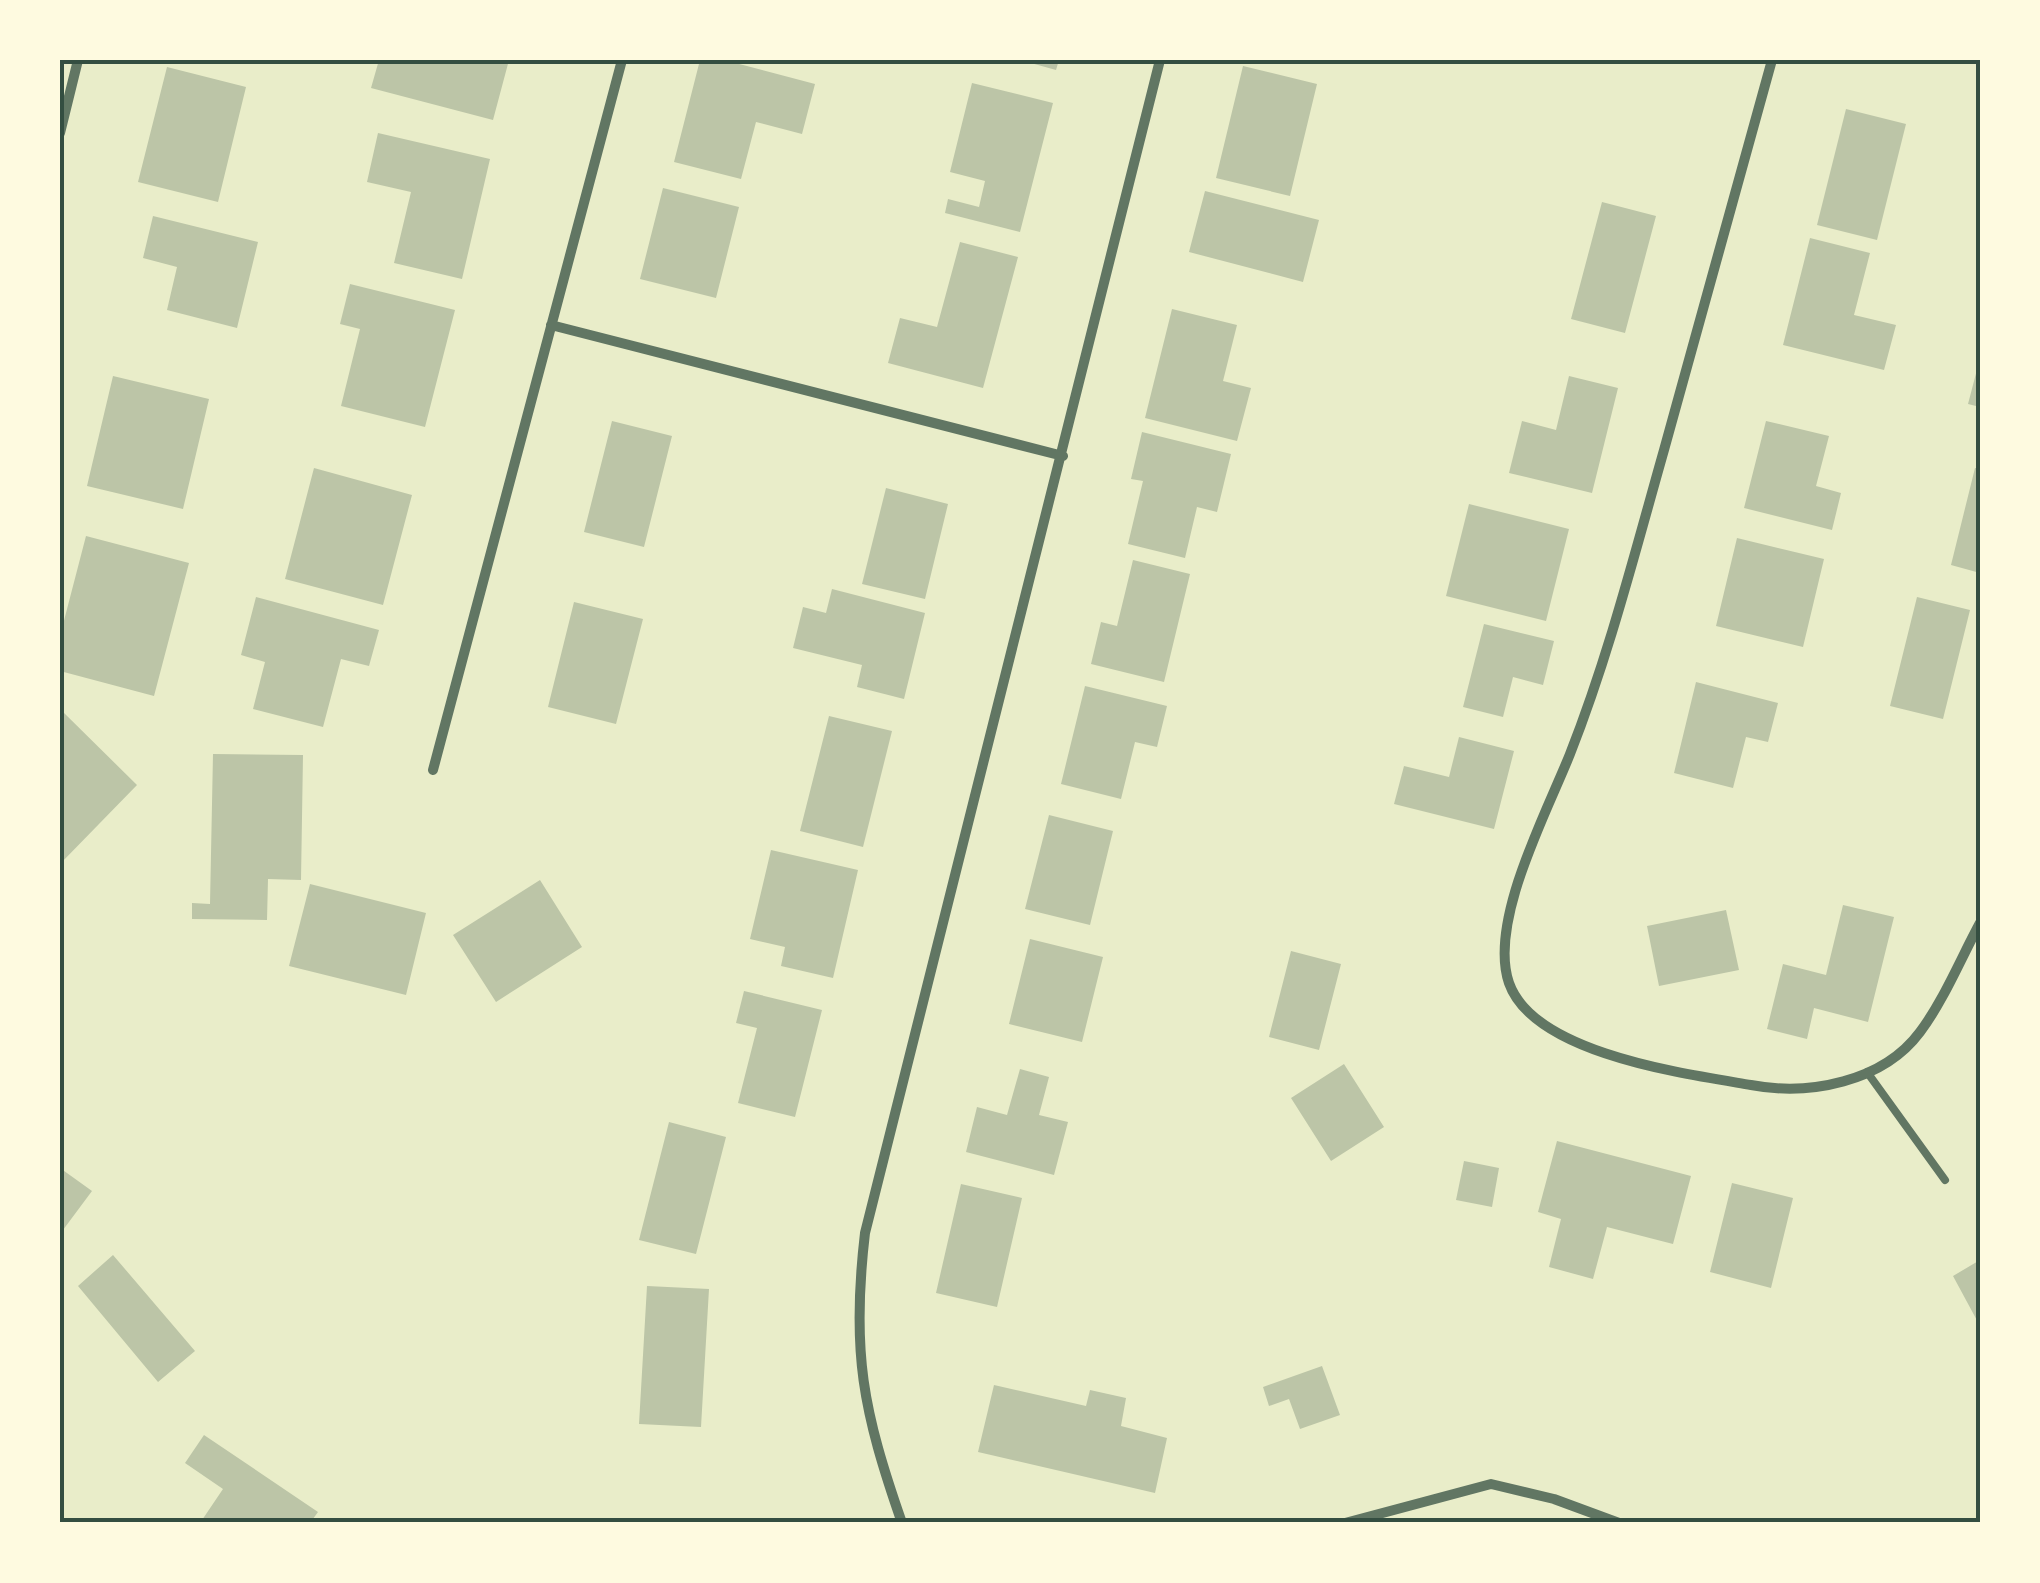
<svg xmlns="http://www.w3.org/2000/svg" width="2040" height="1583" font-family="'Titillium Web',sans-serif">
  <style>
    .building { fill: #bcc5a7 }
    .lines { fill: none; stroke-linecap: round; stroke-linejoin: round }
    .service { stroke: #617663; stroke-width: 8 }
    .minor { stroke: #617663; stroke-width: 10 }
    .neatline { fill: none; stroke: #344e41; stroke-width: 4 }
  </style>
  <rect width="100%" height="100%" fill="#e9edc9"/>
  <path class="building" d="M379 60H509L493 120 371 88Z
    M700 60H724L815 84 802 134 756 122 741 179 674 162Z
    M1020 60H1059L1056 70Z
    M1243 66 1317 84 1290 196 1216 178Z
    M167 67 246 87 218 202 138 182Z
    M972 83 1053 103 1020 232 945 213 948 199 979 207 985 181 950 172Z
    M1846 109 1906 124 1877 240 1817 225Z
    M378 133 490 159 462 279 394 263 411 192 367 182Z
    M663 188 739 207 716 298 640 279Z
    M1205 191 1319 220 1303 282 1189 252Z
    M1602 202 1656 216 1625 333 1571 319Z
    M153 216 258 242 237 328 167 310 177 267 143 258Z
    M1810 238 1870 253 1854 315 1896 325 1884 370 1783 345Z
    M960 242 1018 257 983 388 888 363 900 318 937 327Z
    M350 284 455 310 425 427 341 406 360 329 340 324Z
    M1172 309 1237 325 1223 381 1251 388 1237 441 1145 418Z
    M1979 362H1980V407L1968 404Z
    M113 376 209 399 183 509 87 486Z
    M1569 376 1618 388 1592 493 1509 473 1522 421 1556 430Z
    M612 421 672 436 644 547 584 532Z
    M1766 421 1829 436 1816 486 1841 493 1832 530 1744 508Z
    M1142 432 1231 454 1217 512 1197 507 1185 558 1128 544 1143 481 1131 479Z
    M314 468 412 495 383 605 285 579Z
    M1975 468 1980 469V573L1951 565Z
    M886 488 948 504 925 599 862 584Z
    M1469 504 1569 529 1546 621 1446 596Z
    M86 536 189 563 154 696 60 671V636Z
    M1737 538 1824 559 1803 647 1716 626Z
    M1133 560 1190 574 1164 682 1091 664 1101 622 1117 626Z
    M832 589 925 613 904 699 857 687 862 665 793 648 803 607 826 613Z
    M256 597 379 630 369 666 341 659 323 727 253 709 265 662 241 655Z
    M1917 597 1970 610 1943 719 1890 706Z
    M574 602 643 619 616 724 548 707Z
    M1484 624 1554 641 1543 685 1513 677 1503 717 1463 707Z
    M1696 682 1778 703 1768 742 1746 737 1733 788 1674 773Z
    M1085 686 1167 706 1157 747 1135 742 1121 799 1061 784Z
    M60 709 137 785 60 864Z
    M829 716 892 731 863 847 800 831Z
    M1459 737 1514 751 1494 829 1394 804 1404 766 1449 777Z
    M213 754 303 755 301 880 268 879 267 920 192 919V903L210 904Z
    M1049 815 1113 831 1090 925 1025 909Z
    M771 850 858 870 833 978 781 966 785 947 750 939Z
    M540 880 582 947 496 1002 453 935Z
    M310 884 426 913 406 995 289 966Z
    M1843 905 1894 917 1868 1022 1814 1008 1807 1039 1767 1029 1783 964 1826 975Z
    M1726 910 1739 970 1659 986 1647 926Z
    M1030 939 1103 957 1082 1042 1009 1024Z
    M1291 951 1341 964 1319 1050 1269 1037Z
    M744 991 822 1010 795 1117 738 1103 757 1028 736 1023Z
    M1344 1064 1384 1127 1331 1161 1291 1098Z
    M1020 1069 1049 1077 1039 1115 1068 1122 1054 1175 966 1152 977 1107 1007 1115Z
    M669 1122 726 1137 696 1254 639 1240Z
    M1557 1141 1691 1176 1673 1244 1607 1227 1593 1279 1549 1267 1561 1219 1538 1212Z
    M1464 1161 1499 1168 1492 1207 1456 1200Z
    M60 1168 92 1191 60 1234Z
    M1732 1183 1793 1198 1771 1288 1710 1272Z
    M961 1184 1022 1198 997 1307 936 1293Z
    M113 1255 195 1351 158 1382 78 1286Z
    M1980 1260V1326L1953 1276Z
    M647 1286 709 1289 701 1427 639 1424Z
    M1322 1366 1340 1415 1300 1429 1289 1399 1269 1406 1263 1387Z
    M994 1385 1086 1406 1090 1390 1126 1398 1121 1426 1167 1438 1155 1493 978 1452Z
    M204 1435 318 1512 310 1523H200L223 1489 185 1463Z"/>
  <g class="lines">
    <path class="service" d="M1867 1072 1945 1180"/>
    <path class="minor" d="M1772 60C1736 190 1700 320 1664 450 1635 552 1609 655 1570 754 1547 812 1488 922 1509 983 1534 1054 1686 1074 1751 1085 1809 1096 1883 1082 1920 1032 1944 1000 1961 958 1980 923
      M60 133 78 60
      M551 325 1063 456
      M433 770 622 60
      M902 1523C863 1411 851 1352 865 1233L1160 60
      M1345 1523 1491 1484 1554 1499 1619 1523"/>
  </g>
  <rect width="2040" height="1583" fill="none" stroke="#fefae0" stroke-width="125"/>
  <rect x="62" y="62" width="1916" height="1458" class="neatline"/>
</svg>
